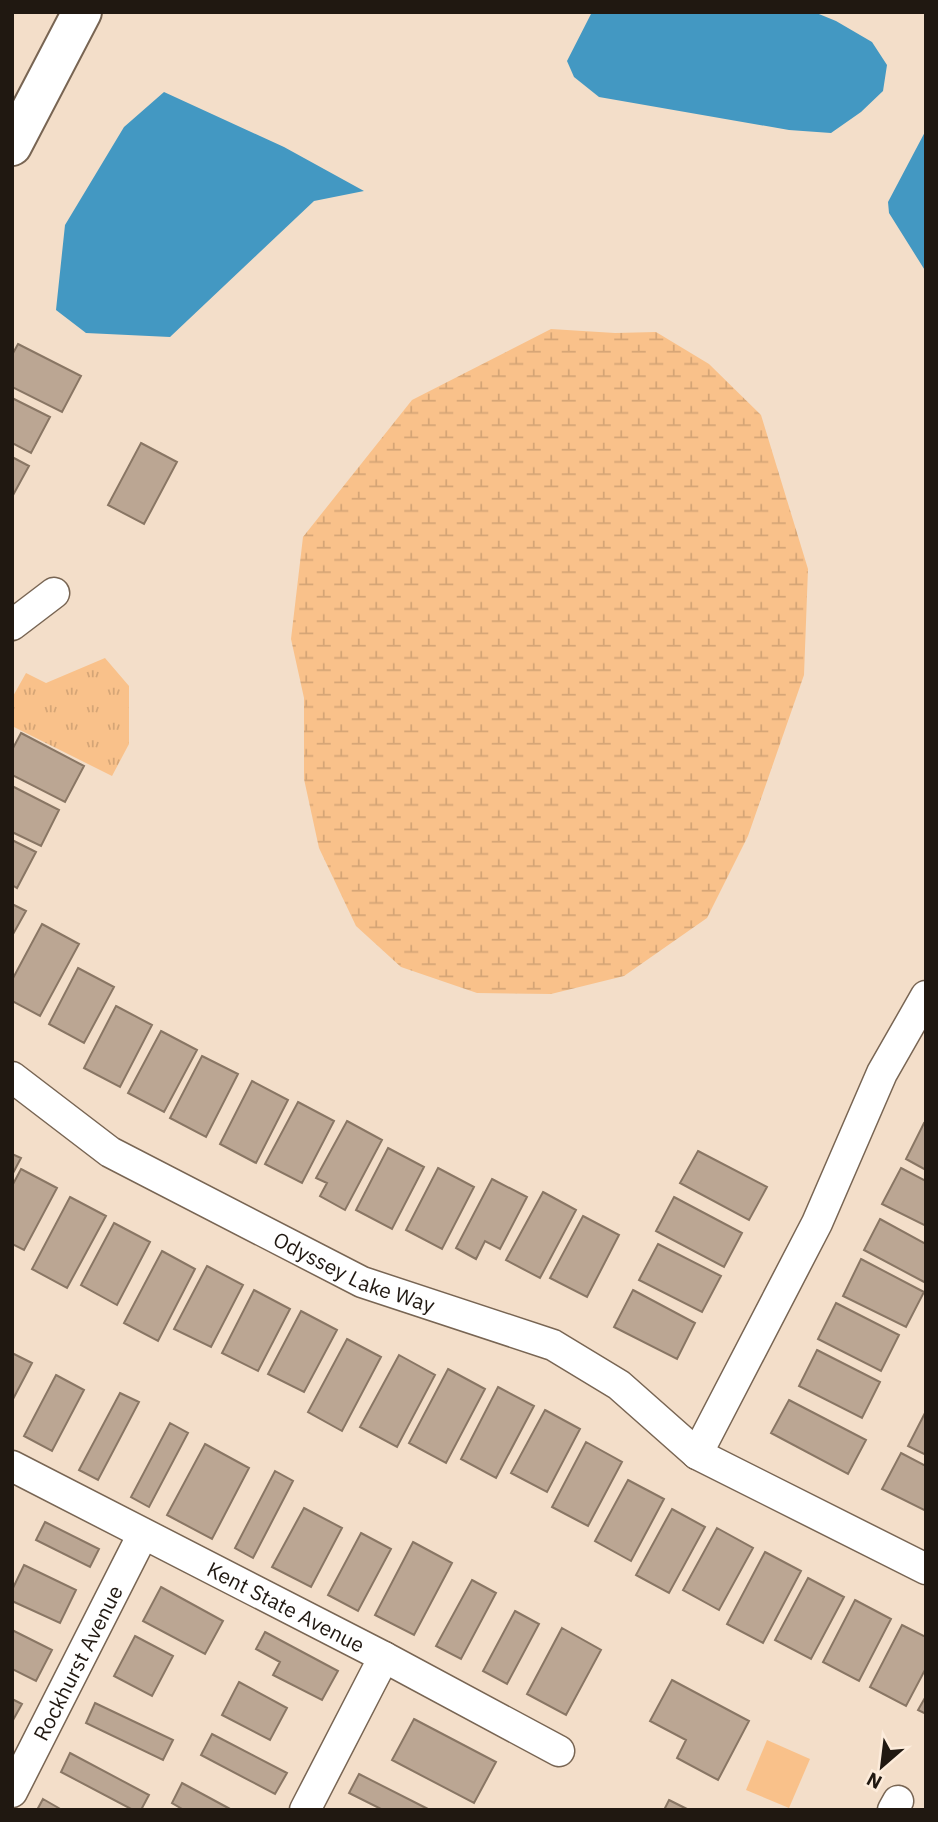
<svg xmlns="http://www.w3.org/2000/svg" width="938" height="1822" font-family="'IBM Plex Sans',sans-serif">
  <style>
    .grass { fill: url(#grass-tufts) }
    .wetland { fill: url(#wetland-marsh) }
    .pitch { fill: #f9c18a }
    .water { fill: #4398c2 }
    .building { fill: #bba693; stroke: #897664; stroke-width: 2 }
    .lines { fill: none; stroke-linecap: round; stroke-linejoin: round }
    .minor-casing { stroke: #786553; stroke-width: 33 }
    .secondary-casing { stroke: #786553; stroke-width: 42 }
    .minor { stroke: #fff; stroke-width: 30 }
    .secondary { stroke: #fff; stroke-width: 38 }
    .labels { text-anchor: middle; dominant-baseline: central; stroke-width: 5; stroke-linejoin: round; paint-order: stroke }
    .street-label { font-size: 21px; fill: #201811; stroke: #fdecdb }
  </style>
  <defs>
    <pattern id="grass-tufts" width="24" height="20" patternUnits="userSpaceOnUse" patternTransform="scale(1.75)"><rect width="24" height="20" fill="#f9c18a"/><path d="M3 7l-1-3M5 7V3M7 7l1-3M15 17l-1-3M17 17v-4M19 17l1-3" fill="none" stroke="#d5a576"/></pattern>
    <pattern id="wetland-marsh" width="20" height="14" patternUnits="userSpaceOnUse" patternTransform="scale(1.75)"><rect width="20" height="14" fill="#f9c18a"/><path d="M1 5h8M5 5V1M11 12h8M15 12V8" fill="none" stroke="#d5a576"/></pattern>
  </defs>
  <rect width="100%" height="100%" fill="#f3dec9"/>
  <path class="grass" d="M105 658 129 686V744L112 776 12 726V698L26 673 46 683Z"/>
  <path class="wetland" d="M551 329 615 333 656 332 709 364 761 415 808 569 804 675 748 836 707 918 624 976 551 994 477 993 401 967 356 926 319 848 304 779V698L291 639 303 537 412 400Z"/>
  <path class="pitch" d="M767 1740 810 1759 789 1808 746 1790Z"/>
  <path class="water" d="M592 12H814L836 21 872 42 887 65 883 91 861 112 831 133 789 130 599 97 574 77 567 61Z
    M164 92 284 147 364 191 314 201 170 337 86 333 56 310 65 225 124 127Z
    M926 130V272L889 213 888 202Z"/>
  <path class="building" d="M18 344 81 376 62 412 12 387V355Z
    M12 398 50 417 31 453 12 443Z
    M141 443 177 462 144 524 108 505Z
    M12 457 29 466 12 497Z
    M21 733 84 766 65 802 12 775V750Z
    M12 786 59 810 41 846 12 832Z
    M12 840 36 852 17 888 12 885Z
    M12 904 26 911 12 936Z
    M42 924 79 944 40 1016 12 1001V980Z
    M78 968 114 987 84 1043 49 1024Z
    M116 1006 152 1025 120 1087 84 1068Z
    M161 1031 197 1050 164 1112 128 1093Z
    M202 1056 238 1074 206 1137 170 1118Z
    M252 1081 288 1100 256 1163 220 1144Z
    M298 1102 334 1121 302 1183 265 1164Z
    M347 1121 382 1140 345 1210 320 1196 327 1183 316 1178Z
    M924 1123 926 1124V1170L906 1159Z
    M388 1148 424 1167 392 1229 356 1210Z
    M698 1151 767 1187 749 1220 680 1183Z
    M12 1154 21 1158 12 1175Z
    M438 1168 474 1187 442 1249 406 1230Z
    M901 1168 926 1181V1226L882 1204Z
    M21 1169 57 1188 24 1250 12 1244V1186Z
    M492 1179 527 1197 500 1249 485 1241 476 1259 456 1248Z
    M543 1192 576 1210 540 1278 506 1260Z
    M70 1197 106 1216 67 1288 32 1269Z
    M674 1197 742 1233 724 1267 656 1231Z
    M583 1216 619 1235 587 1297 550 1278Z
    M880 1219 926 1244V1283L864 1250Z
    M114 1223 150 1242 117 1305 81 1285Z
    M658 1244 721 1276 702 1312 639 1280Z
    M162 1251 195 1269 158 1341 124 1323Z
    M861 1259 924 1292 906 1327 843 1296Z
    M207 1266 243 1285 211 1347 174 1329Z
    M254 1290 290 1309 258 1371 222 1353Z
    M633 1290 695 1323 677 1359 614 1327Z
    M836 1303 899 1335 881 1371 818 1339Z
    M301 1311 337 1330 304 1392 268 1374Z
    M347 1339 381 1357 342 1431 308 1412Z
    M817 1350 880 1382 862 1418 799 1386Z
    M12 1353 32 1363 12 1401Z
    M399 1355 435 1375 397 1447 360 1427Z
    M448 1369 485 1389 446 1463 409 1443Z
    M56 1375 84 1390 52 1451 24 1436Z
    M498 1387 534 1406 496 1478 461 1459Z
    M120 1393 139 1402 98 1480 79 1470Z
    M789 1400 866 1440 848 1474 771 1433Z
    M545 1410 580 1429 547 1492 511 1473Z
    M926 1411V1455L908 1446Z
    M170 1423 188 1433 149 1507 131 1497Z
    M586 1442 622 1462 588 1526 552 1507Z
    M205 1444 249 1468 212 1539 167 1515Z
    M901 1453 926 1466V1511L882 1489Z
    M275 1471 293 1481 253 1558 235 1548Z
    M628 1480 664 1499 631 1561 595 1541Z
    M304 1508 342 1528 311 1587 272 1567Z
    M672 1509 705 1527 669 1593 636 1575Z
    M45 1522 99 1549 90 1567 36 1540Z
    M717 1528 753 1548 719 1610 683 1590Z
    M361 1533 391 1549 358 1611 328 1595Z
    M413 1542 452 1563 414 1635 375 1615Z
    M765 1552 801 1571 763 1643 727 1624Z
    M24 1565 76 1590 60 1623 12 1601V1590Z
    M808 1578 844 1597 811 1659 775 1640Z
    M472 1580 496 1593 461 1659 436 1646Z
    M161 1587 223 1621 205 1654 143 1621Z
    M855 1600 891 1619 859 1681 823 1662Z
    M515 1611 539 1624 507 1684 483 1671Z
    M902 1625 926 1637V1668L906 1706 870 1687Z
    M562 1628 601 1650 566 1715 527 1694Z
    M12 1630 52 1650 36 1681 12 1669Z
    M265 1632 338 1671 322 1700 273 1675 280 1662 256 1649Z
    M135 1636 173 1656 152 1696 114 1676Z
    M672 1680 749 1721 718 1780 677 1758 686 1740 650 1721Z
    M239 1682 287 1708 270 1740 222 1715Z
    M926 1696V1714L918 1710Z
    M12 1699 22 1704 12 1722Z
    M95 1703 173 1740 163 1760 86 1723Z
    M414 1719 496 1762 474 1803 392 1760Z
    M212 1734 287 1773 275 1794 201 1755Z
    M70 1753 149 1795 141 1810H133L61 1772Z
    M359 1774 430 1810H383L349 1793Z
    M182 1783 232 1810H184L172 1803Z
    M43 1799 62 1810H37Z
    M669 1800 689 1810H664Z"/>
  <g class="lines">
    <g class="minor-casing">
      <g id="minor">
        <path d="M12 625 54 593"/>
        <path id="s1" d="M12 1077 110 1152 362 1282 553 1345 619 1385 697 1454 926 1569"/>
        <path d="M697 1454 817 1223 882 1073 926 996"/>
        <path id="s2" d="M12 1466 384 1657 559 1751"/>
        <path id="s3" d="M12 1792 143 1534"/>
        <path d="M305 1810 384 1657"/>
        <path d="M893 1810 898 1801"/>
      </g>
    </g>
    <g class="secondary-casing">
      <path id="secondary" d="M12 146 82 12"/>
    </g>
    <use href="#minor" class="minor"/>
    <use href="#secondary" class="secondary"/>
  </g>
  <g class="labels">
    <g class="street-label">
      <text stroke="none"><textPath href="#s1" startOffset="396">Odyssey Lake Way</textPath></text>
      <text stroke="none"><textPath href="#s2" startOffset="308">Kent State Avenue</textPath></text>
      <text stroke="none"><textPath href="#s3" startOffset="145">Rockhurst Avenue</textPath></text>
    </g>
  </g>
  <rect width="938" height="1822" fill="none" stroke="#201811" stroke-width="28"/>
  <g transform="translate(882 1766) rotate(208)" stroke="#fdecdb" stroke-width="5" paint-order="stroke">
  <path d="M0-5L12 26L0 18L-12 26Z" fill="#201811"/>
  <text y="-10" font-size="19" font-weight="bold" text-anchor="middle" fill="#201811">N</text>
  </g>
</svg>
